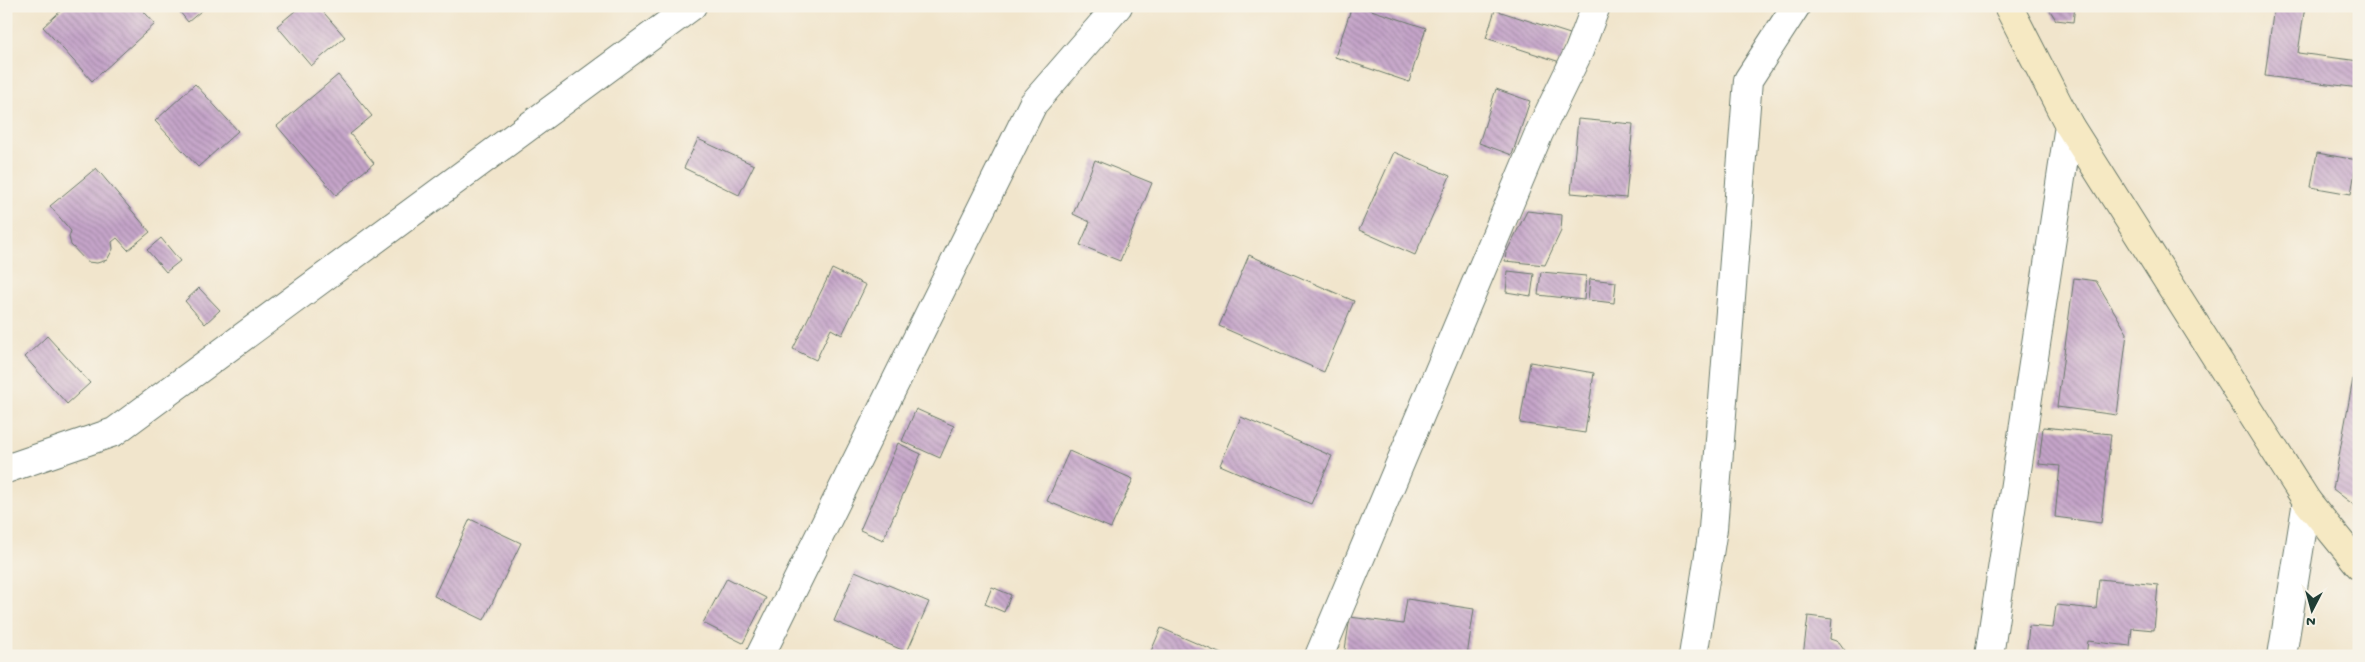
<svg xmlns="http://www.w3.org/2000/svg" width="2365" height="662" font-family="'Gochi Hand',sans-serif">
  <style>
    .building { fill: url(#building-back-hatch) }
    .lines { fill: none; stroke-linecap: round; stroke-linejoin: round }
    .street-casing { stroke: #687869; stroke-width: 30 }
    .secondary-casing { stroke: #687869; stroke-width: 30 }
    .street { stroke: #fff; stroke-width: 28 }
    .secondary { stroke: #f6e9c3; stroke-width: 28 }
  </style>
  <defs>
    <pattern id="building-back-hatch" width="6" height="6" patternUnits="userSpaceOnUse" patternTransform="scale(1.25)"><rect width="6" height="6" fill="#c5a4c9"/><path d="M-1 5l2 2M0 0l6 6M5-1l2 2" fill="none" stroke="#9f87a4"/></pattern>
  </defs>
  <rect width="100%" height="100%" fill="#f7f3e8"/>
  <filter id="ink" filterUnits="userSpaceOnUse"><feTurbulence type="fractalNoise" baseFrequency=".02" numOctaves="2"/><feDisplacementMap in="SourceGraphic" scale="10" xChannelSelector="R" yChannelSelector="G"/><feConvolveMatrix kernelMatrix="1 2 1 2 8 2 1 2 1" color-interpolation-filters="sRGB"/></filter>
  <filter id="wash" filterUnits="userSpaceOnUse"><feTurbulence type="fractalNoise" baseFrequency=".0096" numOctaves="4" result="noise"/><feDisplacementMap in="SourceGraphic" scale="20" xChannelSelector="R" yChannelSelector="G"/><feGaussianBlur stdDeviation="1.12" result="paint"/><feColorMatrix in="noise" values="0 0 0 0 0 0 0 0 0 0 0 0 0 0 0 0 0 1.4 0 .05"/><feComposite in="paint" operator="in"/></filter>
  <g filter="url(#wash)">
    <rect width="100%" height="100%" fill="#f1e5cc"/>
    <g id="blocks">
      <path class="building" d="M66 6H139L155 24 92 81 43 27Z
        M175 6H207L188 22Z
        M301 6H318L345 37 311 66 277 26Z
        M1352 6H1359L1426 28 1409 82 1335 57Z
        M2047 6H2075L2073 22 2056 20Z
        M2274 6H2305L2298 53 2359 61V88L2265 76Z
        M1495 10 1570 34 1560 62 1486 38Z
        M338 75 372 116 350 134 374 163 336 195 277 126Z
        M195 84 238 131 198 167 155 121Z
        M1496 89 1530 101 1512 155 1479 143Z
        M1578 119 1633 124 1626 198 1571 193Z
        M698 139 754 165 739 195 684 168Z
        M1394 152 1450 176 1415 255 1359 230Z
        M2317 153 2357 160 2351 194 2311 187Z
        M1095 160 1152 183 1120 261 1080 245 1090 222 1073 214Z
        M96 168 150 232 128 250 117 238 112 242 113 249 107 260 97 263 87 262 71 245 69 237 71 231 50 206Z
        M1527 211 1562 215 1561 231 1545 265 1505 261 1506 253Z
        M161 238 180 261 166 272 147 250Z
        M1249 255 1354 301 1324 372 1219 326Z
        M832 269 866 285 842 335 831 329 816 360 793 349Z
        M1508 271 1534 274 1531 296 1506 292Z
        M1541 272 1586 276 1584 300 1538 295Z
        M2074 278 2096 281 2127 333 2117 415 2057 407Z
        M1590 279 1616 282 1614 303 1588 300Z
        M199 288 220 310 205 324 185 301Z
        M47 336 90 383 67 404 25 357Z
        M1530 362 1594 373 1585 433 1520 423Z
        M2355 368 2359 369V509L2333 489Z
        M916 409 954 426 940 458 902 441Z
        M1241 417 1332 456 1311 504 1220 465Z
        M2043 427 2111 434 2101 523 2055 517 2060 466 2039 464Z
        M898 443 921 454 883 540 860 530Z
        M1069 451 1133 479 1111 528 1047 501Z
        M470 519 521 543 484 620 434 596Z
        M855 571 929 602 907 652 834 621Z
        M727 578 766 598 743 643 703 623Z
        M2099 579 2158 585 2154 630 2132 628 2130 646 2088 641 2086 656H2026L2029 626 2053 628 2056 605 2096 609Z
        M992 587 1011 595 1004 612 985 604Z
        M1407 599 1474 609 1467 656H1344L1350 617 1403 624Z
        M1808 616 1832 619 1830 639 1839 642 1849 656H1803Z
        M1161 628 1226 656H1149Z"/>
    </g>
  </g>
  <g filter="url(#ink)">
    <use href="#blocks" fill-opacity="0" stroke="#687869" stroke-width="1"/>
    <g class="lines">
      <g class="street-casing">
        <path id="street" d="M6 469 114 432 692 6
          M760 656 1033 104 1118 6
          M1319 656 1539 133 1579 51 1596 6
          M1693 656 1713 529 1748 80 1796 6
          M1989 656 2069 125
          M2282 656 2307 501"/>
      </g>
      <g class="secondary-casing">
        <path id="secondary" d="M2008 6 2069 125 2307 501 2359 565"/>
      </g>
      <use href="#street" class="street"/>
      <use href="#secondary" class="secondary"/>
    </g>
  </g>
  <rect width="2365" height="662" fill="none" stroke="#f7f3e8" stroke-width="25"/>
  <g transform="translate(2312 610) rotate(186)" stroke="#f7f3e8" stroke-width="4" paint-order="stroke">
  <path d="M0-4L9 19L0 12L-9 19Z" fill="#1f3d34"/>
  <text y="-8" font-size="14" font-weight="bold" text-anchor="middle" fill="#1f3d34">N</text>
  </g>
</svg>
